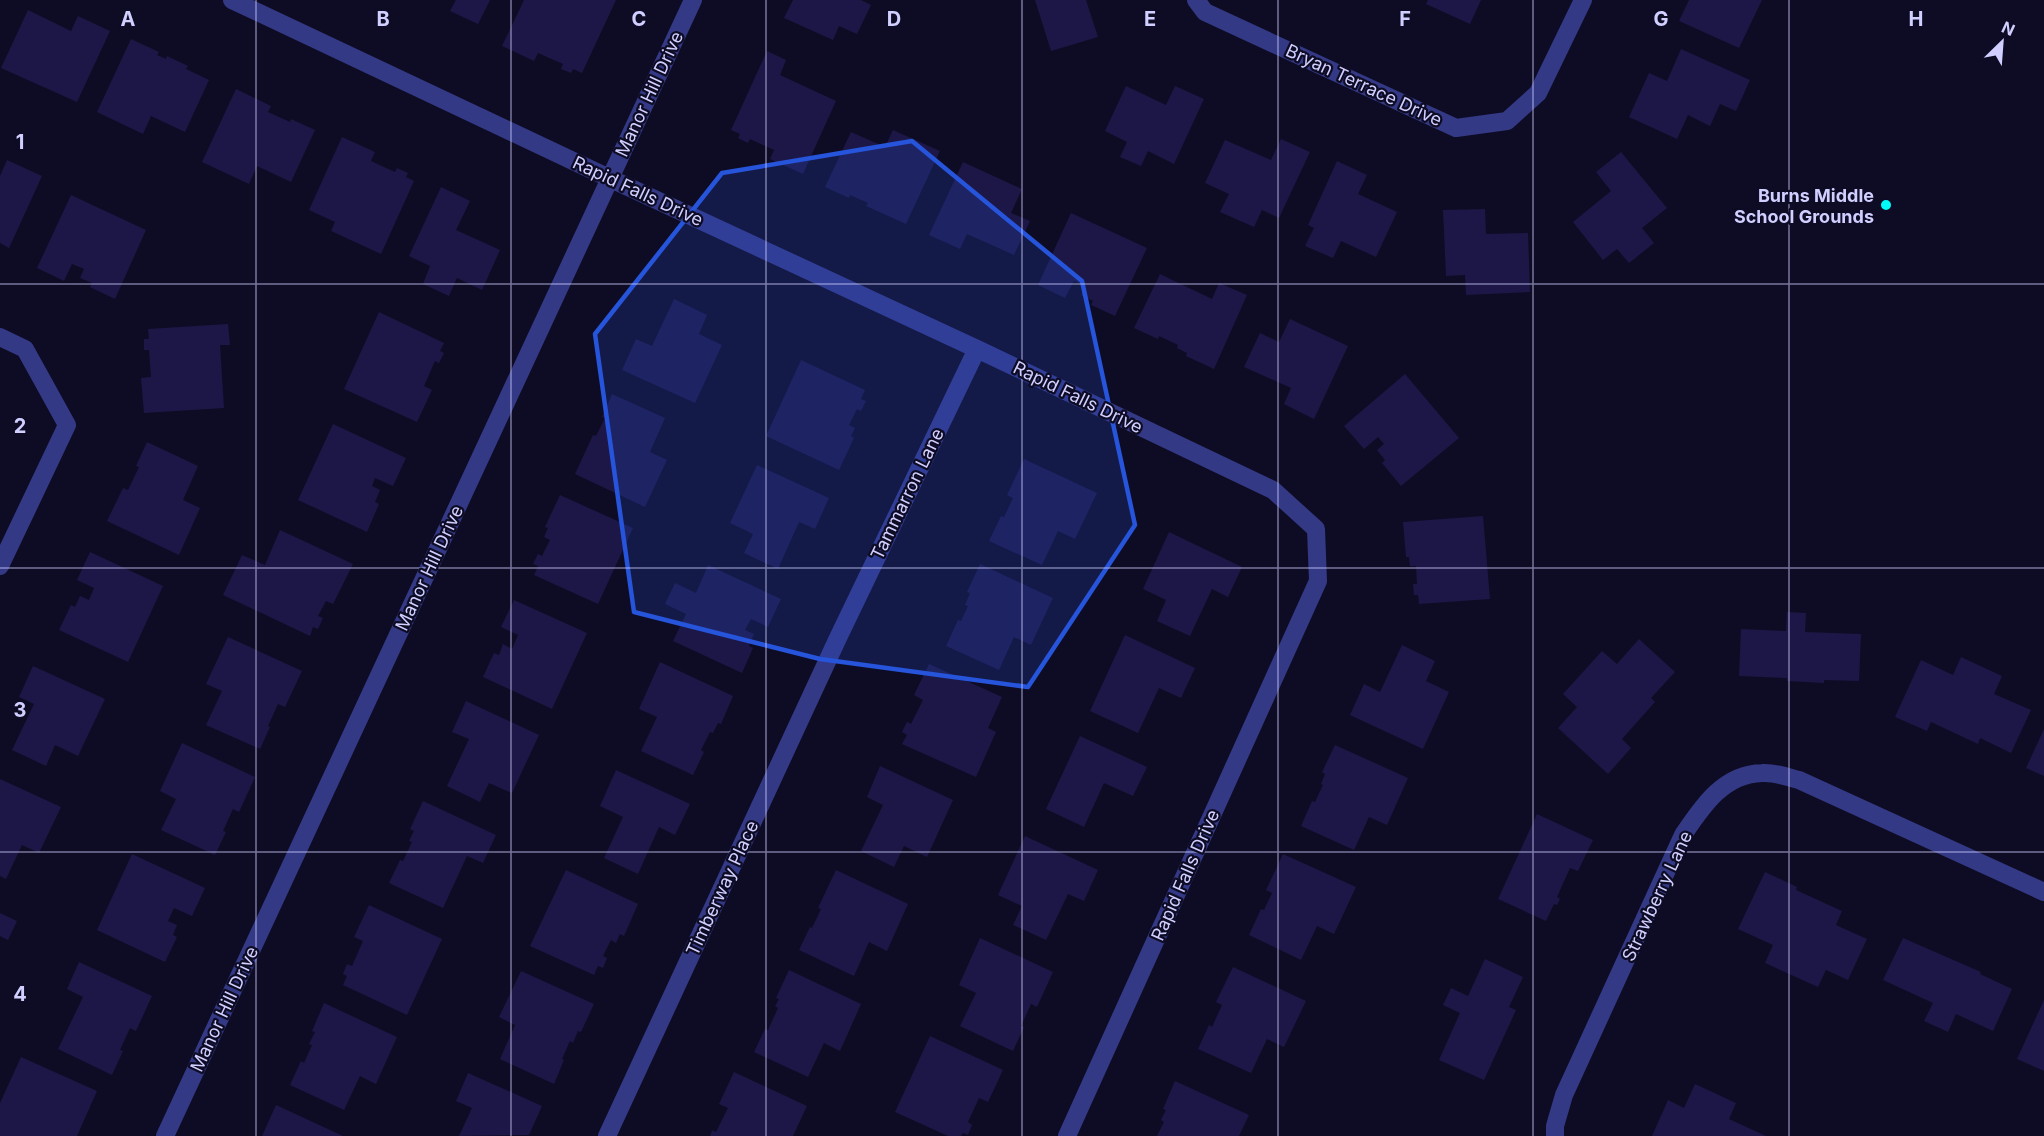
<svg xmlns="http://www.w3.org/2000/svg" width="2044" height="1136" font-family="Inter,sans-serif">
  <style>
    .building { fill: #1c1746 }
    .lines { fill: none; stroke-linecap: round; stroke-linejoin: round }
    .minor { stroke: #343986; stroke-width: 18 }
    .marked { fill: #2654da; fill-opacity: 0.2; stroke: #2654da; stroke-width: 4.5; stroke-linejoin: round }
    .grid { fill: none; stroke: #d0cfff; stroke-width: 1.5; stroke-opacity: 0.55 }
    .poi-dot { fill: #00fafa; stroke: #0e0c24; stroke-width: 2 }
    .labels { text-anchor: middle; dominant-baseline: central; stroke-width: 4.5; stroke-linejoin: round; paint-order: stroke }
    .street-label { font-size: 18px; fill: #d0cfff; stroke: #0e0c24 }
    .poi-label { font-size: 18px; font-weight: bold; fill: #d0cfff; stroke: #0e0c24; text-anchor: end }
    .grid-label { font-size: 20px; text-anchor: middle; font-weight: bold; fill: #d0cfff; stroke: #0e0c24; stroke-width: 4.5; stroke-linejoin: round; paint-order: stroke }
  </style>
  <rect width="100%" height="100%" fill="#0e0c24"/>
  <path class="building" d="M456 0H490L478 24 450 11Z
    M524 0H616L582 73 573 69 571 73 561 69 563 64 538 53 534 61 502 46Z
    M793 0H861L871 5 857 34 839 26 833 40 784 18Z
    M1035 0H1086L1098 37 1051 51Z
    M1428 0H1481L1470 24 1426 4Z
    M1689 0H1762L1739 48 1679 21Z
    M28 10 71 31 78 16 110 31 77 102 1 68Z
    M131 39 159 52 157 55 166 59 167 56 188 66 186 69 209 80 185 132 151 116 143 134 97 112Z
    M1681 49 1750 80 1736 111 1720 104 1710 126 1688 115 1677 139 1629 117 1649 73 1667 81Z
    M767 51 786 60 780 75 836 101 803 174 770 159 774 150 750 139 748 143 738 138 740 134 731 130Z
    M1126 86 1166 105 1175 86 1204 99 1174 164 1148 151 1141 166 1120 157 1127 142 1105 131Z
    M236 89 271 106 268 112 290 122 291 119 315 130 291 182 257 166 249 184 202 162Z
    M893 130 940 151 906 224 866 206 868 203 850 195 849 198 825 187 851 132 885 147Z
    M342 137 375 152 371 161 395 172 397 168 408 173 406 177 414 181 381 254 331 231 335 222 309 210Z
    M1281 139 1310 152 1279 218 1262 210 1254 227 1220 212 1229 194 1205 183 1225 140 1271 160Z
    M1621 152 1667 208 1642 228 1654 243 1629 263 1617 249 1603 260 1573 222 1611 191 1596 172Z
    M7 160 42 176 9 248 0 243V176Z
    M1337 161 1367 175 1358 194 1397 212 1376 257 1341 241 1333 258 1305 246 1314 228 1308 225Z
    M963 162 1022 189 1011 213 1030 221 1014 255 967 234 960 249 929 235Z
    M441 187 470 201 456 230 500 250 482 290 457 278 449 296 423 284 430 266 409 256Z
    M71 195 146 230 115 299 90 287 92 283 80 278 84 269 72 264 64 281 37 268Z
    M1485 209 1486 234 1528 233 1530 292 1466 295 1465 275 1446 276 1443 210Z
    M1071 213 1147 248 1115 316 1091 305 1093 301 1081 295 1085 286 1074 281 1065 298 1038 285Z
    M1160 274 1212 299 1219 283 1247 295 1214 369 1186 356 1187 353 1177 348 1178 345 1159 336 1158 339 1134 328Z
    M674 299 707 315 699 334 722 345 695 403 622 370 636 339 652 346Z
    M379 312 444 343 440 351 444 353 439 363 435 361 424 386 432 390 417 422 344 389Z
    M1290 319 1348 346 1314 419 1284 404 1291 388 1244 367 1260 333 1279 342Z
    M228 324 230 345H220L224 408 144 413 141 378 151 377 149 350H144V339H149L148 329Z
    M801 360 865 390 861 399 866 401 861 411 857 409 849 425 855 428 851 436 854 438 839 470 766 436Z
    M1405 374 1459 438 1401 486 1382 463 1385 460 1377 450 1384 444 1378 437 1364 449 1344 426Z
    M612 394 665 418 650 452 667 460 645 507 575 474 593 435 596 436 605 418 602 417Z
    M333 424 406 458 393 486 375 478 372 486 380 490 375 502 379 504 367 532 298 500Z
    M147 442 198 466 183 500 200 508 179 555 107 521 123 488 128 490 139 467 136 466Z
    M1024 459 1097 493 1075 539 1058 531 1042 565 989 541 1001 516 1004 517 1013 498 1007 495Z
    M757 465 829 498 815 529 799 522 778 569 744 553 753 534 730 523Z
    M560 495 633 528 598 604 534 575 538 566 533 564 538 554 542 556 550 540 544 537 548 528 545 527Z
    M1483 516 1490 599 1419 604 1418 595H1414L1413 584H1417L1416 566H1410L1409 557H1406L1403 522Z
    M280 530 353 564 333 604 326 601 318 616 323 618 318 629 313 627 310 636 223 595 242 555 265 565Z
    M1169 532 1242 567 1228 597 1212 589 1190 636 1157 621 1166 600 1143 589Z
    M90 552 163 586 128 662 59 630 71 605 75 607 80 596 89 600 94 588 77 580Z
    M980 564 1053 598 1031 645 1014 637 999 670 946 646 958 620 961 621 968 606 965 605 970 593 967 592Z
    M708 565 781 599 768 627 751 619 745 630 754 634 749 646 753 648 742 673 673 641 686 614 665 604 675 583 696 593Z
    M514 600 587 633 552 709 483 677 494 653 499 655 503 644 512 649 518 635 501 627Z
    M1787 612 1806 613 1805 632 1861 634 1859 681 1824 680V683L1787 681V678L1739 676 1741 629 1786 631Z
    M1125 635 1195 668 1181 698 1159 688 1138 733 1090 711Z
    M228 637 302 671 285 707 278 704 268 726 270 727 260 749 206 725 222 691 206 684Z
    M1639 639 1675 672 1651 698 1655 702 1622 739 1631 748 1608 774 1558 728 1577 707 1563 694 1602 651 1617 664Z
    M1402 645 1435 661 1426 681 1449 692 1423 749 1350 715 1364 684 1380 692Z
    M1961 657 2002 676 1994 694 2031 710 2011 753 1980 738 1978 744 1931 722 1927 731 1895 717 1921 660 1953 675Z
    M660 662 733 696 721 724 718 723 713 733 710 732 701 750 704 752 693 775 641 751 657 717 639 709Z
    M929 664 1002 697 988 728 996 732 976 777 902 744 907 735 902 732 907 722 911 724 923 700 914 695Z
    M33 666 105 699 78 756 55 745 46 766 12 750 34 704 19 697Z
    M466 701 539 735 512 793 489 783 480 802 447 786 469 739 452 732Z
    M2044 729V776L2026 768Z
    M1080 736 1147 767 1133 796 1104 783 1084 827 1046 809Z
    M182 743 255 777 239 812 233 809 223 831 226 832 215 855 161 830 176 799 160 791Z
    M1335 745 1408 778 1387 825 1369 817 1354 850 1301 826 1312 801 1315 802 1323 785 1321 784 1325 774 1322 772Z
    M880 766 953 800 927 857 904 846 894 867 861 851 883 805 867 797Z
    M616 770 690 804 675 835 659 827 638 874 604 858 623 817 600 806Z
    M0 779 61 807 39 853 22 845 6 879 0 876Z
    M423 801 496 835 483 863 467 856 443 908 389 883 400 860 403 861 412 842 409 841 414 831 410 829Z
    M1537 814 1593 840 1578 871 1570 868 1557 897 1560 899 1557 905 1554 904 1546 921 1498 899Z
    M1025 836 1098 870 1084 901 1068 894 1046 940 1013 925 1022 906 998 895Z
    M132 854 205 888 192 916 174 908 168 921 177 925 173 935 177 937 165 962 97 930Z
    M1283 854 1356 887 1334 934 1317 926 1301 960 1249 935 1261 909 1264 910 1272 893 1266 890Z
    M566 870 638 904 624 936 620 934 616 943 611 940 603 956 607 958 603 968 598 966 594 975 530 946Z
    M836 870 908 904 887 951 869 942 854 976 799 950 810 927 812 928 821 909 818 908Z
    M1765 872 1797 887 1796 890 1842 911 1836 925 1867 939 1848 980 1826 970 1818 987 1765 963 1773 945 1738 929Z
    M369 905 442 939 407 1015 343 985 347 976 343 974 347 964 352 966 363 941 354 937Z
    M0 913 17 921 8 940 0 936Z
    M980 938 1053 972 1037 1007 1031 1004 1021 1026 1024 1027 1013 1051 960 1026 976 993 959 985Z
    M1903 938 1981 972 1980 974 2012 989 1993 1031 1956 1014 1948 1032 1924 1021 1933 1003 1883 980Z
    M1485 959 1523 977 1509 1007 1516 1010 1484 1080 1439 1060 1460 1013 1443 1005 1451 988 1468 996Z
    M79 962 152 996 136 1031 130 1028 120 1050 123 1051 112 1075 58 1049 83 997 67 989Z
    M1233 967 1306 1001 1284 1047 1267 1039 1251 1073 1198 1049 1209 1025 1212 1027 1222 1005 1216 1002Z
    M789 970 861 1004 840 1051 824 1043 808 1077 754 1052 765 1029 768 1030 778 1008 775 1006 779 999 776 998Z
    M521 971 594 1004 581 1032 578 1031 573 1043 570 1041 562 1059 564 1060 554 1084 500 1059 515 1025 499 1017Z
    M2044 1000V1071L2017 1059Z
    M324 1003 397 1037 376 1084 360 1076 344 1110 290 1085 301 1061 304 1063 312 1045 309 1044 315 1032 312 1031Z
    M930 1036 1003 1070 988 1102 979 1098 968 1122 972 1125 968 1135 963 1133 961 1136H948L895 1112Z
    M21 1057 97 1091 77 1136H0V1103Z
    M734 1072 807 1106 793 1136H710L712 1130 716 1132 728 1108 719 1104Z
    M468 1073 542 1106 529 1135 459 1136 472 1108 456 1101Z
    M1175 1081 1249 1115 1239 1136H1157L1164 1122 1161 1120 1166 1110 1163 1109Z
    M1695 1084 1736 1103 1729 1119 1766 1136H1652L1668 1100 1684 1108Z
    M276 1105 343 1136H262Z"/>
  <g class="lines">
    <path class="minor" d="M232 0 609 178 977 349 1273 490 1316 529 1318 581 1067 1136
      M1196 0 1205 12 1456 128 1507 121 1538 93 1583 0
      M0 337 25 349 67 425 0 566
      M165 1136 693 0
      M607 1136 837 640 977 349
      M1555 1136V1126L1564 1095 1683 835C1702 807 1723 774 1762 773 1775 772 1787 777 1799 780L2044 892"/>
  </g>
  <path class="marked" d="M912 141 1082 281 1135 525 1028 687 820 659 634 612 595 334 722 173Z"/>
  <path class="grid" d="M256 0V1136M511 0V1136M766 0V1136M1022 0V1136M1278 0V1136M1533 0V1136M1789 0V1136M0 284H2044M0 568H2044M0 852H2044"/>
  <circle class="poi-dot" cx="1886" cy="205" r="6"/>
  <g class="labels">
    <g class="street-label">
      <text transform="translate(1364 85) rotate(25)">Bryan Terrace Drive</text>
      <text transform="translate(649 94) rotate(-65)">Manor Hill Drive</text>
      <text transform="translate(638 191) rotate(25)">Rapid Falls Drive</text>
      <text transform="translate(1078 397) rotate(26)">Rapid Falls Drive</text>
      <text transform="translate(907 494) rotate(-64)">Tammarron Lane</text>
      <text transform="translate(429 568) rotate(-65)">Manor Hill Drive</text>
      <text transform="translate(1185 875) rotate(-66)">Rapid Falls Drive</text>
      <text transform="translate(722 888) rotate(-65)">Timberway Place</text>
      <text transform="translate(1657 896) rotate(-65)">Strawberry Lane</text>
      <text transform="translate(224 1009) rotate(-65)">Manor Hill Drive</text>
    </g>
    <g class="poi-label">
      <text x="1874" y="195">Burns Middle<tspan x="1874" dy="21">School Grounds</tspan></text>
    </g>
  </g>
  <g class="grid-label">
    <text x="128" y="26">A</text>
    <text x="383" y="26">B</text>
    <text x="639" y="26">C</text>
    <text x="894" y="26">D</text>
    <text x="1150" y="26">E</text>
    <text x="1405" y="26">F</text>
    <text x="1661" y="26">G</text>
    <text x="1916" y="26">H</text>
    <text x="20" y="149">1</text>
    <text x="20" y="433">2</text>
    <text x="20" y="717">3</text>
    <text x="20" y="1001">4</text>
  </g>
  <g transform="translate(2002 42) rotate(25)" stroke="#0e0c24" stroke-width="4.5" paint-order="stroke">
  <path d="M0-4.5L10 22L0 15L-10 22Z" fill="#d0cfff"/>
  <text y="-9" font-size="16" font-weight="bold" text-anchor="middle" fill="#d0cfff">N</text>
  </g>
</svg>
